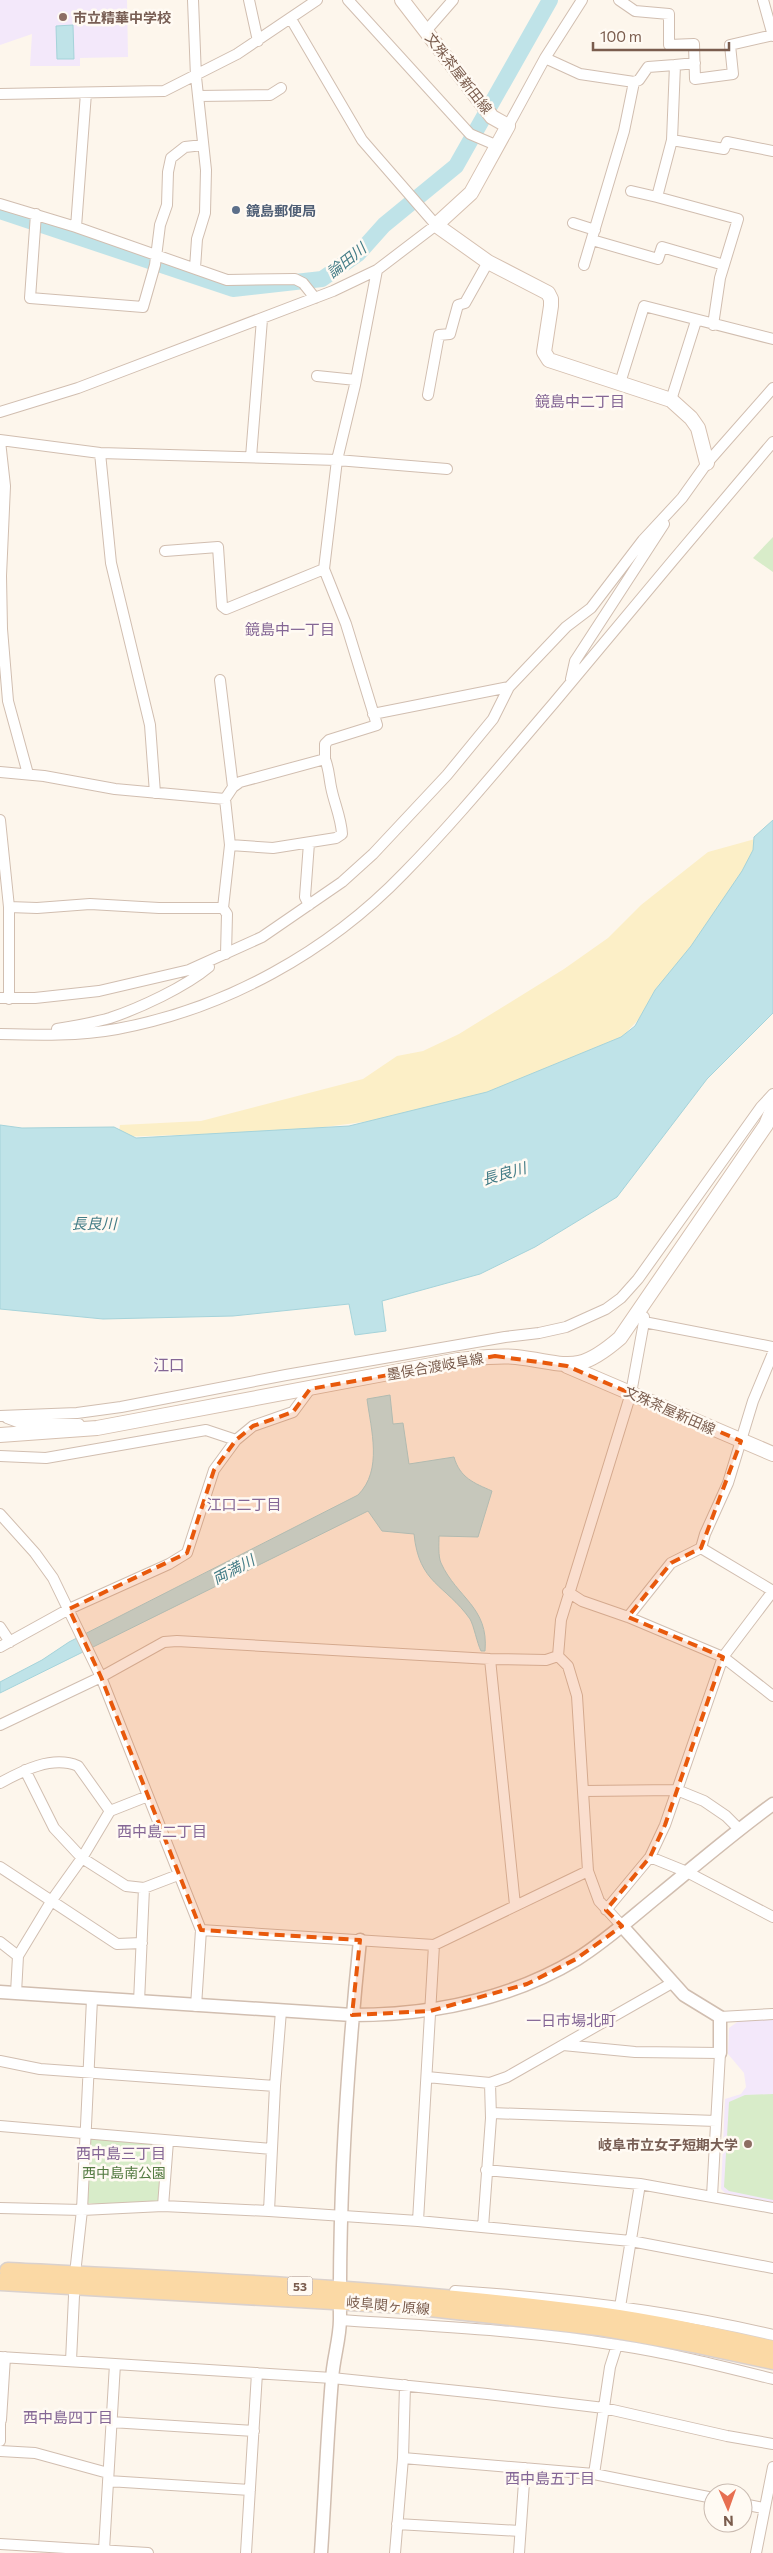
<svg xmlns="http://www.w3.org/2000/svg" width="773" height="2553" font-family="Commissioner,'Noto Sans JP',sans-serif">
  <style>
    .education { fill: #f3e8fa }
    .green { fill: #d8ecc9 }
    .sand { fill: #fcefc7 }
    .water { fill: #bfe3e8; stroke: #a5d3da }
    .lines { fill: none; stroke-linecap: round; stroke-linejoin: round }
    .river { stroke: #bfe3e8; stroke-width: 16 }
    .minor-casing { stroke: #d1beb0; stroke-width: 12 }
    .tertiary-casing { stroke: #d1beb0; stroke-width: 15 }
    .secondary-casing { stroke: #d6c0b0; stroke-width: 16 }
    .primary-casing { stroke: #dad1cd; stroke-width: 19 }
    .minor { stroke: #fff; stroke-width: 10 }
    .tertiary { stroke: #fff; stroke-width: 12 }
    .secondary { stroke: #fff; stroke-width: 14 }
    .primary { stroke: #fbd9a5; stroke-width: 16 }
    .marked { fill: #e8590c; fill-opacity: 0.2; stroke: #e8590c; stroke-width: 4; stroke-dasharray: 10 6; stroke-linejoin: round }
    .education-dot { fill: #8d6e63; stroke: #fffaf3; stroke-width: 2 }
    .service-dot { fill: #5c6f8a; stroke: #fffaf3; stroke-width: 2 }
    .labels { text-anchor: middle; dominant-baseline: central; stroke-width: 5; stroke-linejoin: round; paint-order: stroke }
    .shield { fill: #fffaf3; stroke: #a28b7f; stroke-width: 1 }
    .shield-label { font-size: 12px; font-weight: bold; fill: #7a5c4d }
    .education-label { font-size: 14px; font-weight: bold; fill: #785e54; stroke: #fffaf3; text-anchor: start }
    .street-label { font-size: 14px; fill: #7a5c4d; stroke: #fffaf3 }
    .service-label { font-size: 14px; font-weight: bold; fill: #4e5e75; stroke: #fffaf3; text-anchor: start }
    .park-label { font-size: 14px; fill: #537a41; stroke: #fffaf3 }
    .water-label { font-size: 15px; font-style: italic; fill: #437c86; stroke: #fffaf3 }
    .neighbourhood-label { font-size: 15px; fill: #846695; stroke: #fffaf3 }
    .quarter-label { font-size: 16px; fill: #846695; stroke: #fffaf3 }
  </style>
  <rect width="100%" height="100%" fill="#fdf6ec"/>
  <path class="education" d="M0 0H127L128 57 80 58V66H30L32 34 0 45Z
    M773 2019V2203L725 2193 721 2189 725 2099 741 2094 746 2087 744 2073 728 2054 729 2028 740 2020Z"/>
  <path class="green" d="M773 537V572L753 558Z
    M773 2094V2200L729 2191 724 2187 729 2102 745 2095Z
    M89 2136 166 2143 160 2207 82 2203Z"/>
  <path class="sand" d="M755 839V856L640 1018 620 1039 521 1085 417 1115 294 1131 118 1137 120 1125 201 1121 363 1079 397 1056 423 1051 459 1034 564 969 608 938 641 905 708 852Z"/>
  <path class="water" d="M73 25 74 59H57L56 26Z
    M773 820V1013L707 1079 617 1197 535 1247 480 1274 382 1301 386 1331 355 1335 349 1304 233 1316 103 1319 0 1309V1125L22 1128 114 1127 136 1138 349 1126 487 1092 621 1037 635 1026 655 990 691 946 742 871 753 850 754 837Z
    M390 1395 393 1424 403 1423 409 1464 454 1457C460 1478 474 1483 492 1491L478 1537 439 1536C439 1544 438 1556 441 1563 457 1598 489 1607 485 1651H481C477 1643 474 1626 470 1619 445 1584 419 1584 414 1534L382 1531 368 1511 0 1693V1682L42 1660 69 1642 358 1495C383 1470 371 1430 367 1399Z"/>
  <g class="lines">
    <path class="river" d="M0 211 233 289 322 279 358 254 384 225 456 166 550 0"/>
    <g class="minor-casing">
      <path id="minor" d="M193 0 196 77 206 170 205 213 197 239 195 268
        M249 0 258 41
        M348 0 470 134 498 146
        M619 0 635 11 669 14V45L694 44 695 79 733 74 730 45 773 35
        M763 0 773 36
        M426 31 453 0
        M545 58 580 74 634 82 639 80 648 67 675 65
        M695 63 675 65 672 140 657 197 738 219 720 278 713 325
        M0 94 164 91 237 54 317 0
        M198 96 270 95 281 88
        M508 126 545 58 582 0
        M672 140 724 149 727 142 773 151
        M631 191 657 197
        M0 204 76 227 227 280 295 279 303 283 315 298
        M36 214 30 298 143 307 155 265 160 225 167 205 168 172 171 158 185 147 203 145
        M573 223 595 230
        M76 227 86 93
        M592 240 658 259 662 247 724 265
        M584 265 624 131 634 82
        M317 376 356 380
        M620 383 644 306 773 339
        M428 395 439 335 450 334 458 305 465 303 488 262
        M671 400 696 321
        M0 412 78 388 333 291 377 270 436 225 362 140 291 19
        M0 440 100 453 337 460 447 469
        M0 441 5 486 1 576 2 629 8 701 28 774
        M100 453 111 563 150 725 155 793
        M251 457 262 319
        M165 551 218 547 222 606 226 609 324 569
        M571 679 575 661 664 524
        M220 680 233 787
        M373 714 509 687
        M0 772 44 776 115 789 225 799
        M0 820 9 907V999
        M309 843 305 897 309 905
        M230 845 273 848 336 838 342 834C341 817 334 803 331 787 329 777 329 769 325 759
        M9 907 37 908 90 904 159 908H223
        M226 954 227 914 223 908 230 845 225 799 233 787 240 782 325 759V744L329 740 377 725 346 624 324 569 337 460 355 385 377 270
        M0 998H35L99 991 189 970 262 937 342 882 373 854 447 775 493 719 509 687 566 627 591 608 643 540 682 498 707 463 773 388
        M57 1029C75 1026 93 1023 110 1018 140 1008 185 987 209 967
        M0 1034C39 1035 79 1036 117 1029 225 1009 328 952 404 873 457 819 504 761 553 704 626 616 699 529 773 442
        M644 1317V1322L773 1347
        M0 1416 77 1413 121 1407 286 1375 505 1337 539 1333 566 1327 606 1309 621 1298 638 1279 761 1107 773 1094
        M7 1418 23 1424H79
        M236 1440 253 1426 293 1412 310 1389
        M0 1456 46 1458 206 1430 236 1440 214 1470 187 1553 169 1564 69 1609 0 1647
        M0 1514 35 1553 53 1578 101 1677 201 1930 196 2006
        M701 1548 705 1534 728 1483 753 1401 773 1353
        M701 1548 773 1591
        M568 1592 582 1601 628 1617 723 1657 773 1696
        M628 1617 671 1563 701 1548
        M0 1627 10 1642
        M490 1659 515 1905
        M0 1725 101 1677 164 1642 177 1641 490 1659 546 1660 558 1656
        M25 1770 54 1828 82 1858 126 1886 144 1888 178 1875
        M0 1783C22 1771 52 1755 78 1766L110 1811
        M584 1791 677 1790 704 1801 726 1816 739 1829
        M650 1857 665 1825 723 1657 773 1591
        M0 1867 117 1944 142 1943
        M588 1871 599 1901 622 1926
        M606 1910 650 1857 687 1872 773 1917
        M201 1930 434 1945 588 1871 577 1696 568 1666 558 1656 561 1620 631 1393 644 1322
        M0 1942 18 1956
        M16 1993 18 1956 52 1900 82 1858 110 1811 148 1796
        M139 2002 144 1888
        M720 2017 773 2014
        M565 2044 563 2045 635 2052 720 2053 712 2196
        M0 2061 40 2069 275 2086
        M427 2077 490 2083 507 2077 672 1983
        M491 2113 716 2121
        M0 2126 272 2149
        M486 2170 640 2184 773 2208
        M163 2206 168 2141
        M0 2208 82 2210 163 2206 269 2211 275 2086 281 2011
        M269 2211 418 2221 631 2241 773 2268
        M418 2221 434 1945
        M483 2227 491 2118 490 2083
        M455 2291C562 2298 669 2310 773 2335
        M620 2307 640 2184
        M340 2320C432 2326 525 2330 617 2345 670 2353 721 2366 773 2379
        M0 2357 115 2364
        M71 2361 75 2274 82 2210 92 1999
        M0 2420V2441
        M1 2420 5 2357
        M111 2422 254 2431
        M0 2451 35 2453 108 2473
        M403 2458 594 2474 713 2498
        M594 2474 610 2367 617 2345
        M108 2481 250 2490
        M743 2504 763 2508
        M397 2524 520 2531
        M0 2544 148 2553
        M104 2550 115 2364 332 2378 487 2394 604 2408 727 2436 773 2444
        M246 2553 257 2373
        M395 2553 403 2458 405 2385
        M519 2553 525 2468
        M756 2553 773 2467"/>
    </g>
    <g class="tertiary-casing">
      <path id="tertiary" d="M622 1926 684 1995 720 2017V2053
        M0 1992 352 2015C430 2015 509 2000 577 1959 606 1941 631 1918 658 1896 696 1865 733 1833 773 1804
        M321 2553C325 2495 327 2437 332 2379 333 2359 340 2339 340 2319 339 2193 347 2066 360 1940"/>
    </g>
    <g class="secondary-casing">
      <path id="secondary" d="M402 0 492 117 508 126 471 193 436 225 488 262 548 293 551 299V306L544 352 549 360 671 400 691 418 698 428 707 463
        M567 1366 773 1454
        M0 1435 97 1428 458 1360C478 1358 497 1355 516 1357 568 1363 576 1376 620 1338L766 1125 773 1108"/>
    </g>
    <g class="primary-casing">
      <path id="primary" d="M8 2271C205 2281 402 2289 598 2315 657 2323 715 2336 773 2349
        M0 2282 403 2305 598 2327 698 2345 773 2361"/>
    </g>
    <use href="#minor" class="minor"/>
    <use href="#tertiary" class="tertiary"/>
    <use href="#secondary" class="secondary"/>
    <use href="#primary" class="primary"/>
  </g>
  <path class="marked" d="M495 1356 567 1366 741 1441 701 1548 671 1563 628 1617 723 1657 665 1825 650 1857 606 1910 622 1926 576 1959 527 1984 430 2011 352 2015 360 1940 201 1930 101 1677 69 1609 187 1553 214 1470 236 1440 253 1426 293 1412 310 1389Z"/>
  <g class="education-dot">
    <circle cx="63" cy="17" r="5"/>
    <circle cx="748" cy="2144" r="5"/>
  </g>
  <circle class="service-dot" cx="236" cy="210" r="5"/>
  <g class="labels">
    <rect class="shield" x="287.5" y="2276.5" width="25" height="19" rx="4"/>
    <g class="shield-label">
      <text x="300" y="2286">53</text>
    </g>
    <g class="education-label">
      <text x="73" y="17">市立精華中学校</text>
      <text x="738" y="2144" text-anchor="end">岐阜市立女子短期大学</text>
    </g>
    <g class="street-label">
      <text transform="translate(459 73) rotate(52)">文殊茶屋新田線</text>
      <text transform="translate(435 1366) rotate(-10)">墨俣合渡岐阜線</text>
      <text transform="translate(670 1410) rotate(24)">文殊茶屋新田線</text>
      <text transform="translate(388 2305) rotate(5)">岐阜関ヶ原線</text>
    </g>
    <g class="service-label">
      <text x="246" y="210">鏡島郵便局</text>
    </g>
    <g class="park-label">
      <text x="124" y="2172">西中島南公園</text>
    </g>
    <g class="water-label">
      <text transform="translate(346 260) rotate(-39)">論田川</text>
      <text transform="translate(504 1173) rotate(-16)">長良川</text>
      <text x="94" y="1223">長良川</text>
      <text transform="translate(233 1569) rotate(-28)">両満川</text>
    </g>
    <g class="neighbourhood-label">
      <text x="580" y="401">鏡島中二丁目</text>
      <text x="290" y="629">鏡島中一丁目</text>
      <text x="244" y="1504">江口二丁目</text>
      <text x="162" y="1831">西中島二丁目</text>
      <text x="571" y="2020">一日市場北町</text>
      <text x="121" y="2153">西中島三丁目</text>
      <text x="68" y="2417">西中島四丁目</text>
      <text x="550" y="2478">西中島五丁目</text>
    </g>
    <g class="quarter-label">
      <text x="169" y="1364">江口</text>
    </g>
  </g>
  <g transform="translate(728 2508) rotate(178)"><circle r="24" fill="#fffaf3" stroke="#cabbb1"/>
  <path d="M0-4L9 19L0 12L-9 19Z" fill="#e76f51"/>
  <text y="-8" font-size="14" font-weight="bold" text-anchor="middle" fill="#7a5c4d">N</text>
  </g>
  <path d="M593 42v8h136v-8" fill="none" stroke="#7a5c4d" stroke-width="2.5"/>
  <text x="600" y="42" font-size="15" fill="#7a5c4d" stroke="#fffaf3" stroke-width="4" paint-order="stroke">100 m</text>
</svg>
